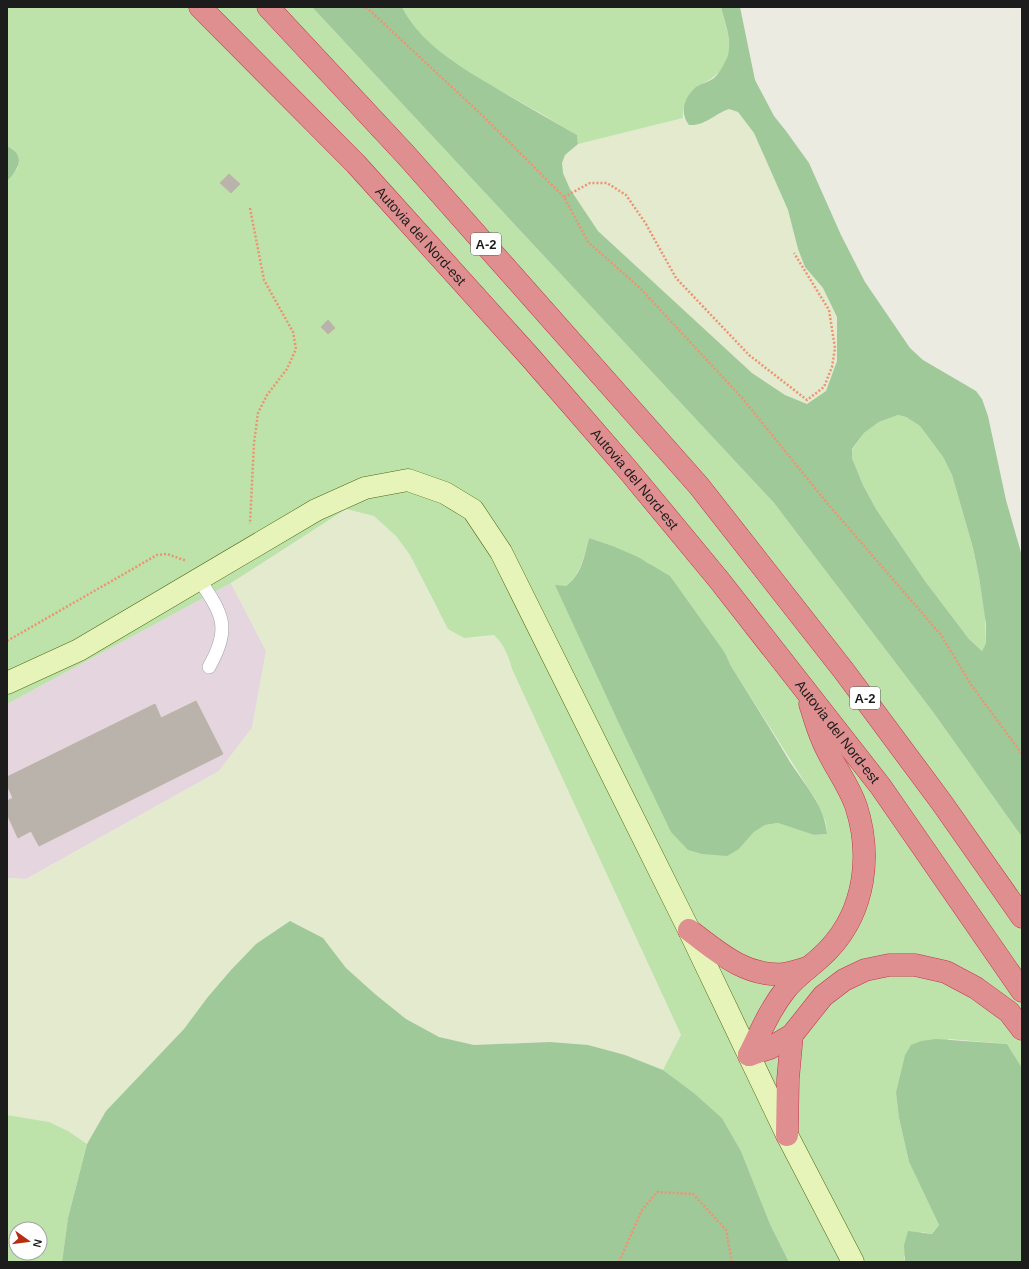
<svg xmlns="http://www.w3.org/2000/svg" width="1029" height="1269" font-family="Helvetica,sans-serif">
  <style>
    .industrial { fill: #e5d5df }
    .farmland { fill: #e3eace }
    .grass { fill: #bde3ab; fill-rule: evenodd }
    .forest { fill: #a0c99a; fill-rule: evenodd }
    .building { fill: #b9b3ac; stroke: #bdb4a6 }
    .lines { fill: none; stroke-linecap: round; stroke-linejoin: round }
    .lane-casing { stroke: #a0a0a0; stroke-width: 14 }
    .secondary-casing { stroke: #4f690d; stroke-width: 23 }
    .highway-casing { stroke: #c8314b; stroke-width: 23 }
    .path { stroke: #ee9372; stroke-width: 2.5; stroke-dasharray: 2 2; stroke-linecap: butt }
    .lane { stroke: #fff; stroke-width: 13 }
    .secondary { stroke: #e7f4b9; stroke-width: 22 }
    .highway { stroke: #df8f90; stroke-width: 22 }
    .labels { text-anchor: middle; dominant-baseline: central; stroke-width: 3; stroke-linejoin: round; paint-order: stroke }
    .shield { fill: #fff; stroke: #606060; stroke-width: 1 }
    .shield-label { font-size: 13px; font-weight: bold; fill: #1c1c1c }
    .street-label { font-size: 14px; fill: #1c1c1c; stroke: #fff }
  </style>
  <rect width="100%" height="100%" fill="#ecebe2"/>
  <path class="industrial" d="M231 583 266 651 252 728 219 771 26 879 7 878V704Z"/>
  <path class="farmland" d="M729 109 738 112 754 133 788 210 798 249 805 267 823 288 837 317V361L826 391 807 404 785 395 752 373 598 231 570 189 563 173 562 163 565 155 578 144 683 118 689 125 705 123 720 112Z
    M346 509 374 516 396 536 410 555 438 611 474 638 494 635 501 641 506 651 512 669 681 1036 663 1070 625 1055 550 1042 474 1045 439 1037 406 1019 375 994 346 968 323 938 256 944 231 970 207 998 184 1029 161 1056 106 1111 87 1144 68 1131 49 1122 7 1115V878L27 879 219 771 252 728 266 651 231 583Z"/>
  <path class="grass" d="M7 7H312L774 503 933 712 1022 837V1068L1007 1044 949 1039 896 1093 899 1118 909 1162 939 1225 932 1234 921 1232 904 1257 905 1262H789L770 1224 741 1151 722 1118 694 1093 663 1070 681 1035 512 669C508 655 504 644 494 635L464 638 448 629 410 555 396 536 374 516 346 509 231 583 7 704V181L18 168 13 149 7 146ZM589 538 613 546 649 563 725 653 731 666 816 800 826 823 827 834 814 835 778 823 765 825 754 832 739 849 556 586H566C581 574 584 557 589 538Z
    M402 7H721C724 21 730 35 729 50 725 88 682 78 683 118L578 144 577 135C553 121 530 107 506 94 468 72 423 48 402 7Z
    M898 415 906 417 920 426 943 457 952 475 973 548 979 577 985 614 986 643 982 651 969 639 925 581 876 509 863 485 852 458V450L864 433 879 422Z
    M7 1115 49 1122 68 1131 87 1144 68 1218 62 1262H7ZM16 1229H40V1253H16Z"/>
  <path class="forest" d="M312 7H402C423 48 468 71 506 94 530 108 553 121 577 135L578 144 565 155 562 163 563 173 570 189 598 231 752 373 785 395 807 404 826 391 837 361V317L823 288 805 267 798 249 788 210 754 133 738 112 729 109C714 114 706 126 689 125 679 113 684 97 696 87 702 83 710 82 715 77 720 72 724 64 727 58 733 41 725 24 721 7H740L755 80 774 116 786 131 809 163 841 235 865 282 910 348 923 360 976 391 982 399 988 416 1006 500 1022 556V837L933 712 774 503ZM898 415 906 417 920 426 943 457 952 475 973 548 979 577 986 624V643L982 651 969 639 925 581 876 509 863 485 852 458V449L864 433 879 422Z
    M7 146C26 155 19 169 7 181Z
    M589 538 613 546 638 557 670 576 725 653 731 666C751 698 771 730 790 762 805 785 825 806 827 834L814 835 778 823 765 825 754 832 739 849 727 856 702 854 688 850 671 832 622 730 555 585 566 586C582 574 584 557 589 538Z
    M290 921 323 938 346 968 375 994 406 1019 439 1037 474 1045 550 1042 588 1045 625 1055 663 1070 694 1093 722 1118 741 1151 770 1224 789 1262H62L68 1218 87 1144 106 1111 184 1029 207 998 231 970 256 944Z
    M936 1039 1007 1044 1022 1068V1262H905L904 1245 908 1231 932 1234 939 1225 909 1162 899 1118 896 1093 905 1055 911 1045 921 1041Z"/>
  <path class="building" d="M229 174 240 184 231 193 220 183Z
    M328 320 335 328 328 334 321 327Z
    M196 701 223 754 39 846 31 831 18 838 7 814V801L13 798 7 785V777L155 704 161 718Z"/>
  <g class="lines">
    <g class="lane-casing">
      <path id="lane" d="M199 579C222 614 232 627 209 667"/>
    </g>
    <g class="secondary-casing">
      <path id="secondary" d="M7 683 79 650 316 510 365 488 408 480 445 493 473 510 501 552 689 930 787 1135 853 1262"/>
    </g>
    <g class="highway-casing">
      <g id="highway">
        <path id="s1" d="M200 7 356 164 530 357 628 470 719 580 881 787 1022 991"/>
        <path d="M268 7 406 155 699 486 844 671 942 803 1022 917"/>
        <path d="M689 930C717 951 745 977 783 974 791 973 799 970 807 968"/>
        <path d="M749 1055C760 1033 770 1009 786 989 799 973 817 963 830 948 865 910 872 855 856 806 848 783 831 762 822 739 817 728 814 716 810 704"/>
        <path d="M749 1055 770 1048 792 1035 823 996 844 980 865 970 889 965H915L946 972 976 988 1009 1012 1022 1029"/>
        <path d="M787 1135 788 1079 792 1035"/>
      </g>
    </g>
    <path class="path" d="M366 7 484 117 564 197 588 242 640 288 743 399 827 503 941 635 972 686 1022 754
      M564 197 590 183H607L626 195 646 224 676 278 749 355 807 400 824 387 832 367 835 348 829 310 794 253
      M250 208 264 280 293 332 296 349 287 369 267 395 258 413 254 443 250 524
      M7 641 157 555 167 554 187 561
      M619 1262 642 1210 657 1192 693 1194 726 1230 732 1262"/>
    <use href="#lane" class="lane"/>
    <use href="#secondary" class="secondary"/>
    <use href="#highway" class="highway"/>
  </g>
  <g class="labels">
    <g class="shield">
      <rect x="471" y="233" width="30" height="22" rx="3"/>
      <rect x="850" y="687" width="30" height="22" rx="3"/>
    </g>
    <g class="shield-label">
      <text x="486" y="244">A-2</text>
      <text x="865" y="698">A-2</text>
    </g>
    <g class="street-label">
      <text stroke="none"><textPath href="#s1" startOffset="318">Autovia del Nord-est</textPath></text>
      <text stroke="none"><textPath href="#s1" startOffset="642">Autovia del Nord-est</textPath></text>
      <text stroke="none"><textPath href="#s1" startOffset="966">Autovia del Nord-est</textPath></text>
    </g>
  </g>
  <rect width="1029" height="1269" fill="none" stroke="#1c1c1c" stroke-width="16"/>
  <g transform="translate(28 1241) rotate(104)"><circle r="19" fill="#ffffff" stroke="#a4a4a4"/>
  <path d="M0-3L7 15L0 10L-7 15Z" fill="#b82c10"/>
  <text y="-6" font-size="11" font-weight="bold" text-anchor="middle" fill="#1c1c1c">N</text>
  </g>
</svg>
